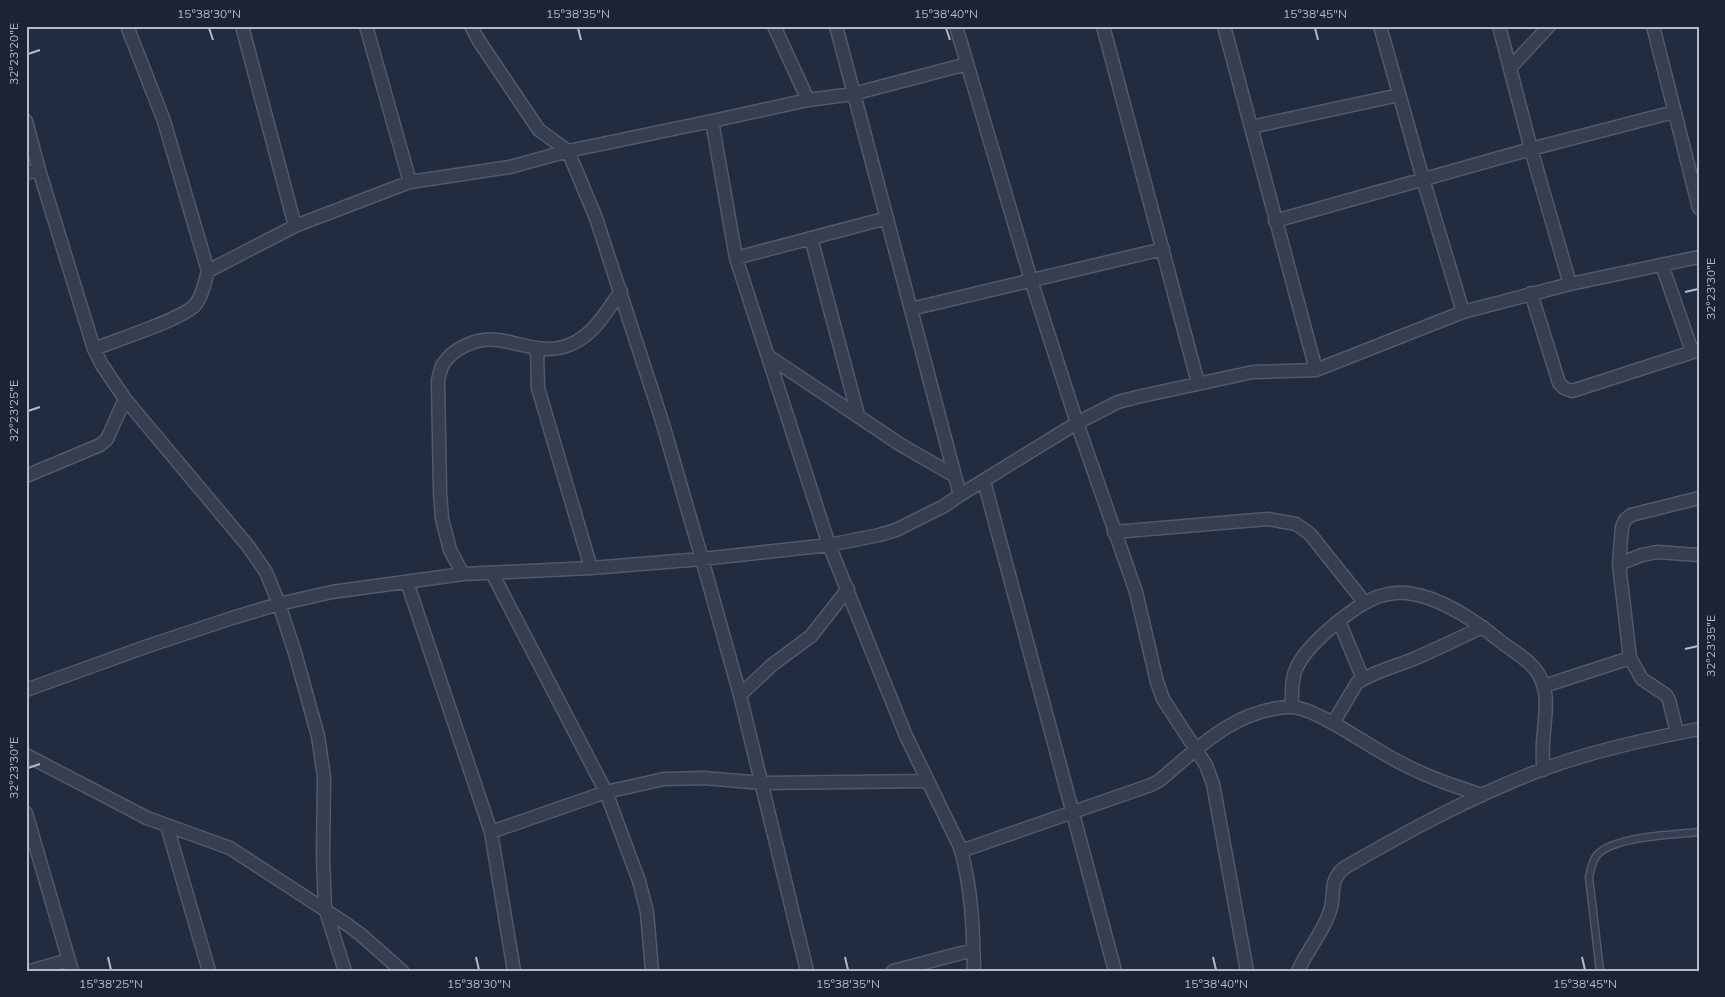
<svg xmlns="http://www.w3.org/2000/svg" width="1725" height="997" font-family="Mulish,sans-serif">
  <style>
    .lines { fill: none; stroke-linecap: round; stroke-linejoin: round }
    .lane-casing { stroke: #51596a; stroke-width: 9 }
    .street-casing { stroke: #51596a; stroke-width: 15 }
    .lane { stroke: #363e4f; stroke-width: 6 }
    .street { stroke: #363e4f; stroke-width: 12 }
    .ticks { fill: none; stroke: #b2b9ca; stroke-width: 2 }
    .neatline { fill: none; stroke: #b2b9ca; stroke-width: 2 }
    .ticks-label { font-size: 12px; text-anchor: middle; fill: #b2b9ca }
  </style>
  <rect width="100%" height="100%" fill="#222c40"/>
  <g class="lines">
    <g class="lane-casing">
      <path id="lane" d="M1600 971 1589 877C1591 869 1592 861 1597 855 1614 836 1674 835 1699 832"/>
    </g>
    <g class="street-casing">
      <path id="street" d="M127 26 164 121 208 271
        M242 26 295 226
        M366 26 410 182
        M471 26 479 41 539 130 568 151 596 218 662 421 702 559 740 695 807 971
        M774 26 808 100
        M956 26 1031 280 1077 423 1136 592 1157 682 1163 699 1206 765 1213 784 1247 971
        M1103 26 1198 383
        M1224 26 1316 370
        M1380 26 1423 179 1463 312
        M1499 26 1531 149 1570 284
        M1653 26 1699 208
        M1510 68 1549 26
        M26 121 39 170 94 349 102 365 125 399 248 546 266 572 279 604 295 653 318 736 324 777 323 858 325 908 345 971
        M712 121 736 258 829 545 906 736 960 847C972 888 973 928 974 971
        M1251 127 1399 95
        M26 173 39 170
        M1275 221 1531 149 1674 112
        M811 238 858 415
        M736 258 887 218
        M1662 265 1692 351
        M1531 293 1559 383 1564 388 1572 391 1699 350
        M911 309 1163 249
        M94 349C116 340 184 319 196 304 203 294 205 282 208 271L295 226 410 182 510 167 568 151 712 121 808 100 853 94 967 64
        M537 349 538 388 591 568
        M768 356 901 445 955 476
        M26 476 100 445 107 439 125 399
        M984 481 1115 971
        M960 495 1077 423 1118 402 1137 397 1253 372 1316 370 1463 312 1570 284 1699 257
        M1114 532 1268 519 1296 524 1310 534 1365 603
        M1619 564 1642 555 1657 552 1699 555
        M492 573 606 792 639 881 647 912 652 971
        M463 574 450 550 442 519 440 492 438 381C439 376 440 371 442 366 452 348 478 337 498 340 522 343 544 355 569 345 594 335 606 312 621 291
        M407 582 491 832 514 971
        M1339 621 1363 679
        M1544 686 1630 658
        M26 690 145 647 232 618 279 604 332 592 463 574 591 568 702 559 829 545 879 535 896 530 944 506 960 495 836 26
        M740 695 772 665 811 636 848 589
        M1292 707C1292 695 1291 680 1296 669 1306 645 1352 607 1377 597 1386 594 1397 592 1407 593 1441 597 1474 620 1500 641 1514 652 1534 662 1541 679 1549 697 1545 713 1544 732 1542 744 1543 757 1543 770
        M1333 723 1357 683C1373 672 1393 667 1411 660 1435 650 1459 638 1483 627
        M1677 733 1669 700 1666 695 1642 679 1630 658 1619 564 1622 527 1625 520 1631 515 1699 498
        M26 755 147 818 230 848 345 923 360 934 402 971
        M26 813 72 971
        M167 826 209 971
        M491 832 606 792 664 779 704 778 762 783 928 781
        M961 851 1151 785 1160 780C1199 747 1236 709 1290 707 1315 706 1375 751 1401 763 1427 777 1454 786 1482 795
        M30 971 69 960
        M893 971 973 950
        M1298 971C1307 950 1323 933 1330 911 1336 893 1328 882 1344 868 1408 831 1472 796 1541 770 1592 751 1646 739 1699 729"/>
    </g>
    <use href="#lane" class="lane"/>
    <use href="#street" class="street"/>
  </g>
  <path class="ticks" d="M209 28 213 40M578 28 581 40M946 28 950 40M1315 28 1318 40M28 54 40 50M1685 292 1698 289M28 411 40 407M1685 649 1698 646M28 768 40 764M108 957 111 970M476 957 479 970M845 957 848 970M1213 957 1216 970M1582 957 1585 970"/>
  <rect width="1725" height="997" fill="none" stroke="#1b2334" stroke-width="55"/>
  <rect x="28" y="28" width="1670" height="942" class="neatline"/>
  <g class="ticks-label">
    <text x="209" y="18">15°38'30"N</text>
    <text x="578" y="18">15°38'35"N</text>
    <text x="946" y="18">15°38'40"N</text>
    <text x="1315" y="18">15°38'45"N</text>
    <text transform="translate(14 54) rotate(-90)" y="4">32°23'20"E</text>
    <text transform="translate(1711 289) rotate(-90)" y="4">32°23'30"E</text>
    <text transform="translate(14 411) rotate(-90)" y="4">32°23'25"E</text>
    <text transform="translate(1711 646) rotate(-90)" y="4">32°23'35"E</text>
    <text transform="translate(14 768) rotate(-90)" y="4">32°23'30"E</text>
    <text x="111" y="988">15°38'25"N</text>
    <text x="479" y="988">15°38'30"N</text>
    <text x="848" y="988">15°38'35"N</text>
    <text x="1216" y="988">15°38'40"N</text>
    <text x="1585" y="988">15°38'45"N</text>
  </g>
</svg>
